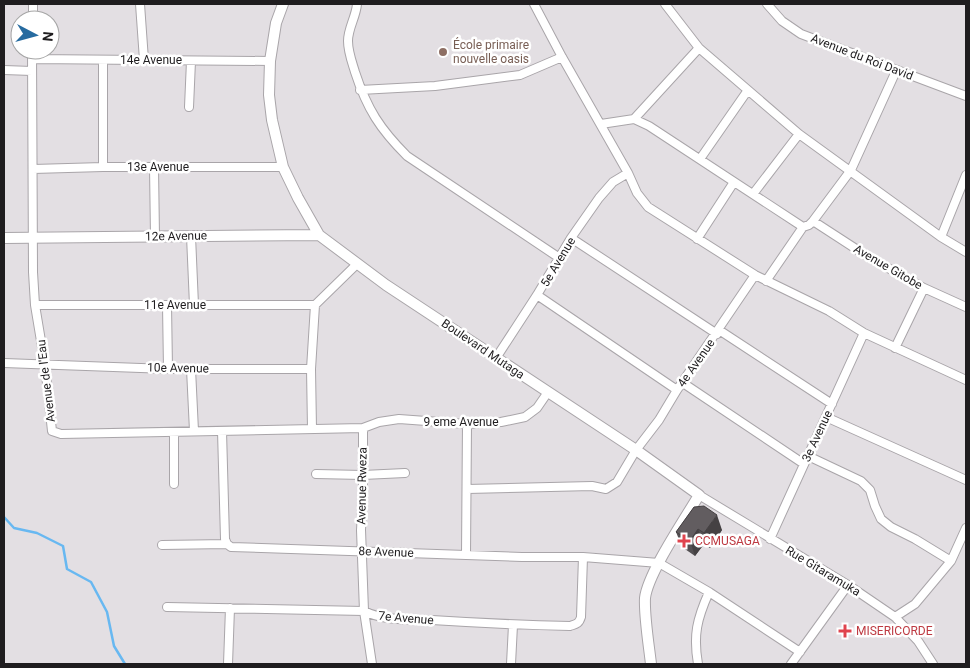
<svg xmlns="http://www.w3.org/2000/svg" width="970" height="668" font-family="Roboto,sans-serif">
  <style>
    .lines { fill: none; stroke-linecap: round; stroke-linejoin: round }
    .stream { stroke: #68b8f1; stroke-width: 2.5 }
    .minor-casing { stroke: #a9a5a9; stroke-width: 10 }
    .tertiary-casing { stroke: #a9a5a9; stroke-width: 12 }
    .minor { stroke: #fff; stroke-width: 8 }
    .tertiary { stroke: #fff; stroke-width: 10 }
    .wall { fill: #545053 }
    .shaded-wall { fill: #454143 }
    .building { fill: #625d60; stroke: #454143 }
    .education-dot { fill: #8d6e63; stroke: #fff; stroke-width: 2 }
    .health-dot { fill: #e0444e; stroke: #fff; stroke-width: 2 }
    .labels { text-anchor: middle; dominant-baseline: central; stroke-width: 5; stroke-linejoin: round; paint-order: stroke }
    .education-label { font-size: 12px; fill: #785e54; stroke: #fff; text-anchor: start }
    .street-label { font-size: 12px; fill: #1f1d1f; stroke: #fff }
    .health-label { font-size: 12px; fill: #be3a42; stroke: #fff; text-anchor: start }
  </style>
  <rect width="100%" height="100%" fill="#e3dfe3"/>
  <g class="lines">
    <path class="stream" d="M4 517 14 528 37 533 63 546 67 569 91 582 107 612 114 646 125 664"/>
    <g class="minor-casing">
      <path id="minor" d="M140 4 144 60
        M357 4C356 17 348 28 348 41 348 52 352 62 355 72 367 109 380 129 407 156L561 259
        M534 4 562 57 628 173 637 193 648 207 755 275 829 311 864 333 966 380
        M665 4 699 48 799 134 941 237 966 252
        M767 4 782 21 801 34 966 96
        M33 20V4
        M32 50 33 272 35 305 45 365 52 431 61 434 363 428 379 422 399 419 467 424 501 422 525 417 537 408 548 392
        M32 59 270 61
        M4 70 32 71
        M360 90 435 86 520 75 562 57
        M189 107 191 61
        M634 119 699 48
        M601 124 634 119 649 126 803 227
        M700 159 748 90
        M103 167V60
        M154 167 155 237
        M33 169 103 167H283
        M753 194 799 134
        M813 221 870 258 924 288 966 307
        M803 227 809 225 813 221 851 170 896 71
        M191 236 194 305
        M941 237 966 175
        M571 238 717 334
        M697 239 734 182
        M766 281 803 227
        M537 295 677 390
        M35 305H315
        M167 305 168 369
        M719 330 832 404
        M895 348 924 288
        M496 358 537 295 571 238 599 198 613 182 628 173
        M4 363 168 369H311
        M191 369 194 431
        M683 383 804 464
        M826 417 966 480
        M363 428V495L361 530 364 611 372 664
        M312 429 311 369 315 305 357 264
        M222 431 225 539 227 544 231 547 522 557H583L659 563 709 592 800 652
        M174 432V484
        M808 456 861 481 870 490 875 506 881 519 891 527 915 539 951 561
        M316 474 363 475 405 473
        M467 489 592 486 606 489 617 482 636 450 659 420 677 390 755 275
        M699 495 848 585 895 617 918 641 933 664
        M770 539 864 333
        M162 545 227 544
        M466 555 467 424
        M167 607 364 611C383 621 410 619 432 620 478 623 524 625 570 626 576 624 579 624 581 617L583 557
        M895 617 915 604 951 561 966 528
        M228 664 230 608
        M511 664 513 625
        M698 664C693 635 697 619 709 592
        M791 664 848 585"/>
    </g>
    <g class="tertiary-casing">
      <path id="tertiary" d="M283 4 276 23 270 61 269 95 272 120 283 167 298 198 319 235 386 285 636 450 699 495C685 519 648 573 645 598 644 616 649 646 651 664
        M4 238 319 235"/>
    </g>
    <use href="#minor" class="minor"/>
    <use href="#tertiary" class="tertiary"/>
  </g>
  <path class="wall" d="M694 507 722 530 710 548 704 544 695 556 682 547 676 532Z"/>
  <path class="shaded-wall" d="M717 515 722 530 710 548 704 533Z
    M698 529 704 544 695 556 690 541Z"/>
  <path class="building" d="M704 506 717 515 704 533 698 529 690 541 676 532 694 507Z"/>
  <circle class="education-dot" cx="443" cy="52" r="5"/>
  <g class="health-dot">
    <path d="M681.5 533.5h5v5h5v5h-5v5h-5v-5h-5v-5h5z"/>
    <path d="M842.5 623.5h5v5h5v5h-5v5h-5v-5h-5v-5h5z"/>
  </g>
  <g class="labels">
    <g class="education-label">
      <text x="453" y="45">École primaire<tspan x="453" dy="14">nouvelle oasis</tspan></text>
    </g>
    <g class="street-label">
      <text transform="translate(862 57) rotate(21)">Avenue du Roi David</text>
      <text x="151" y="60">14e Avenue</text>
      <text x="158" y="167">13e Avenue</text>
      <text transform="translate(176 236) rotate(-1)">12e Avenue</text>
      <text transform="translate(558 262) rotate(-59)">5e Avenue</text>
      <text transform="translate(888 267) rotate(30)">Avenue Gitobe</text>
      <text x="175" y="305">11e Avenue</text>
      <text transform="translate(483 349) rotate(34)">Boulevard Mutaga</text>
      <text transform="translate(696 363) rotate(-55)">4e Avenue</text>
      <text transform="translate(178 368) rotate(1)">10e Avenue</text>
      <text transform="translate(46 381) rotate(-97)">Avenue de l'Eau</text>
      <text x="461" y="422">9 eme Avenue</text>
      <text transform="translate(817 436) rotate(-65)">3e Avenue</text>
      <text transform="translate(362 486) rotate(-89)">Avenue Rweza</text>
      <text transform="translate(386 552) rotate(2)">8e Avenue</text>
      <text transform="translate(823 571) rotate(31)">Rue Gitaramuka</text>
      <text transform="translate(406 618) rotate(5)">7e Avenue</text>
    </g>
    <g class="health-label">
      <text x="695" y="541">CCMUSAGA</text>
      <text x="856" y="631">MISERICORDE</text>
    </g>
  </g>
  <rect width="970" height="668" fill="none" stroke="#1f1d1f" stroke-width="10"/>
  <g transform="translate(35 35) rotate(96)"><circle r="24" fill="#ffffff" stroke="#a5a5a5"/>
  <path d="M0-4L9 19L0 12L-9 19Z" fill="#276ba0"/>
  <text y="-8" font-size="14" font-weight="bold" text-anchor="middle" fill="#1f1d1f">N</text>
  </g>
</svg>
